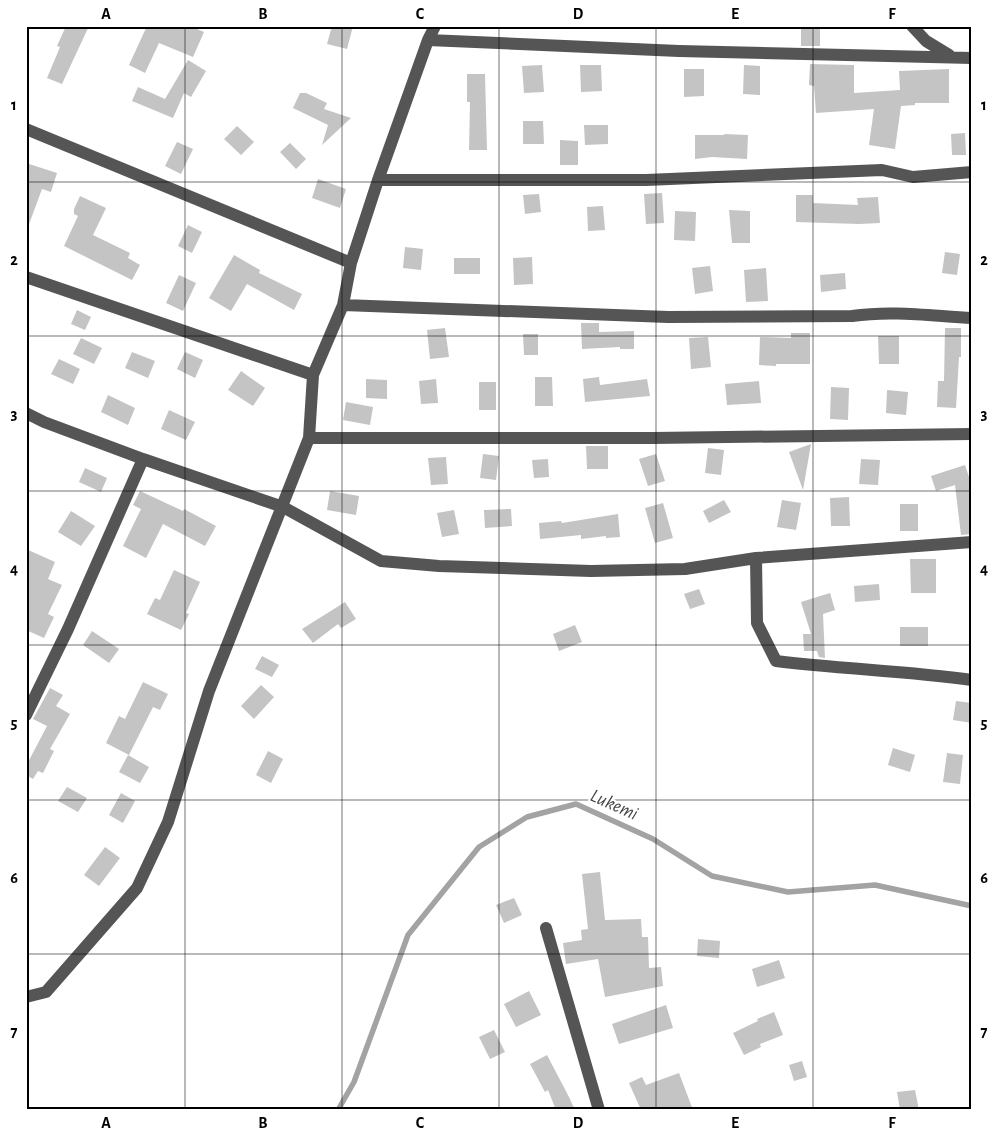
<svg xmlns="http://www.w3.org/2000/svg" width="998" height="1136" font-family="'Alegreya Sans',sans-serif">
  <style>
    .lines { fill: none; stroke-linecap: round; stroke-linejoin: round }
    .stream { stroke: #a3a3a3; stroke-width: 5.5 }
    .building { fill: #c4c4c4 }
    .minor { stroke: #555; stroke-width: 12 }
    .grid { fill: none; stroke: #000; stroke-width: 1; stroke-opacity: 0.55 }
    .labels { text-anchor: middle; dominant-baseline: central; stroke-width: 4; stroke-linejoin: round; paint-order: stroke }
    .water-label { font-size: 19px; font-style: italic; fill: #444; stroke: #fff }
    .neatline { fill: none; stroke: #000; stroke-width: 2 }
    .grid-label { font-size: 16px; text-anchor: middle; font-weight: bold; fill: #000 }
  </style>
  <rect width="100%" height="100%" fill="#fff"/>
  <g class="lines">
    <path class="stream" d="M338 1110 354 1082 408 935 479 847 527 817 576 804 653 839 712 876 788 892 875 885 972 906"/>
  </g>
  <path class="building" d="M66 26H89L62 84 47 78 60 47 57 46Z
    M147 26H190L204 32 193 57 159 43 145 73 129 65Z
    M332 26H353L347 49 327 44Z
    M801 26H820V46H801Z
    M188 60 206 71 191 97 184 93 173 118 132 101 138 87 165 99Z
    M810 64 854 65V93L900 90 899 71 949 69V103H915V105L901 106 895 149 869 145 874 109 816 113 814 86 809 85Z
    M542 65 544 92 524 93 522 66Z
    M580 65H601L602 91 581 92Z
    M744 65 760 66V95L743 94Z
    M684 69H704V96L684 97Z
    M467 74H485L487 150H469L470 102H467Z
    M300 93H306L327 103 324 109 351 118 322 145 328 125 293 108Z
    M523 121H543L544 144H523Z
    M584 125H608V144L585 145Z
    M237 126 254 142 241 155 224 139Z
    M965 133 966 155H952L951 134Z
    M724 134 748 135 747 159 712 157 695 159V135H724Z
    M560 140 578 141V165H560Z
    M177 142 193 149 181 174 165 166Z
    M290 143 306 159 296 169 280 152Z
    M26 163 57 173 51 192 42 189 28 227Z
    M318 179 346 189 340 208 312 198Z
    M662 193 664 223 646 224 644 194Z
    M539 194 541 212 525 214 523 195Z
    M796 195H813V203L858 205 857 198 878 197 880 223 859 224 796 222Z
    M80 196 106 208 93 235 130 253 128 258 140 265 132 280 64 246 78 216 74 214V209Z
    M603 206 605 230 588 231 587 207Z
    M729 210 750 211V243H732Z
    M675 211 696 212 695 241 674 240Z
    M188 225 202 232 192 253 178 246Z
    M405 247 423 249 421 270 403 268Z
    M945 252 960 254 957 275 942 273Z
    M234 255 260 270 259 273 302 294 294 310 247 284 231 311 209 298Z
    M532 257 533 284 514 285 513 258Z
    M454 258H480V274H454Z
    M710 266 713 291 695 294 692 268Z
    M766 268 768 301 746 302 744 270Z
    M845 273 846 289 821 292 820 275Z
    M179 275 196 283 183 311 166 303Z
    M77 310 91 317 85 330 71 324Z
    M581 323H599V332L634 331V349H620V347L582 349Z
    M445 328 449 357 430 359 427 330Z
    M945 328H961V357H959L956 408 937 407 938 381H944Z
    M791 333H810V364H776V366L759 365 760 337 791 338Z
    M523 334H538V355H524Z
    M878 336H899V364H879Z
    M708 337 711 367 691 369 689 338Z
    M81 338 102 348 94 364 73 354Z
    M132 352 155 361 148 378 125 368Z
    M185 352 203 360 195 378 177 369Z
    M59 359 80 369 73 384 51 374Z
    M241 371 265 388 253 406 228 390Z
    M535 377H552L553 406H535Z
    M599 377 600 385 647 379 650 396 585 402 583 379Z
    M366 379 387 380V399L366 398Z
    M436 379 438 403 421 404 419 381Z
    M759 381 761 403 727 405 725 384Z
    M479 382H496V410H479Z
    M831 387 849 388 848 420 830 419Z
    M887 390 908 392 906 415 886 413Z
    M108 395 135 408 128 425 101 412Z
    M346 402 373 407 370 425 343 420Z
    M169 410 195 422 186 440 161 429Z
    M811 444 803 490 789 452Z
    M586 446H608V469H587Z
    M708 448 724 450 721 475 705 473Z
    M483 454 499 456 496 480 480 478Z
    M656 454 665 481 648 486 639 459Z
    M446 457 448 484 431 485 428 458Z
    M548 459 549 477 534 478 532 460Z
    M861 459 880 460 878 485 859 484Z
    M965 465 972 486V534L961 535 955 485 936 491 931 476Z
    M85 468 107 478 101 492 79 482Z
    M140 491 183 511 184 509 216 526 205 546 163 524 146 558 123 546 141 509 133 505Z
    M330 491 359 496 356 515 327 510Z
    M849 497 850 526H831L830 498Z
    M724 500 731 512 709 523 703 511Z
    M782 500 801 503 796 530 777 527Z
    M663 503 673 538 655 543 645 508Z
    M900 504H918V531H900Z
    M511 509 512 526 485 528 484 510Z
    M454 510 459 534 442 537 437 513Z
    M71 511 95 526 81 546 58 532Z
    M618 514 620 537 606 538V536L581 539V535L540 539 539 523 561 521 562 523Z
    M26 549 55 562 48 579 62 585 48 614 54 617 44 638 26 630Z
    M910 559H936V593H911Z
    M174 570 200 582 186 613 189 614 181 630 147 614 155 598 160 600Z
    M879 584 880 600 855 602 854 586Z
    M699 589 705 604 690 609 684 594Z
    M830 593 835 610 823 614 825 658 819 657 817 651H804L803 634H811L801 602Z
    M345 602 356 619 341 628 338 624 313 643 302 629Z
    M575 625 582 642 559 651 553 634Z
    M900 627H928V646H900Z
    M92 631 119 649 109 663 83 645Z
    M262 656 279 665 272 677 255 669Z
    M143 682 168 694 160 710 153 707 129 755 106 743 119 716 125 719Z
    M261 685 274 697 254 719 241 706Z
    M50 688 63 695 56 706 70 714 50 749 54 751 43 773 38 771 33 779 26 775V766L47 726 33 719Z
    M956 701 972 703V723L953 720Z
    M893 748 915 755 910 772 888 765Z
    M268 751 283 759 271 783 256 775Z
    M947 753 963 755 960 784 943 782Z
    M128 755 149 767 140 783 119 772Z
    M67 787 87 798 78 812 58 801Z
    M121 793 135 801 123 823 109 815Z
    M105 847 120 858 99 886 84 875Z
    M600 872 605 920 641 919 642 937H648L649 968 661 967 663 986 605 997 598 959 566 964 563 943 582 940 581 930 588 929 582 874Z
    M514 898 522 915 504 923 496 905Z
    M698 939 720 941 719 958 697 956Z
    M779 960 785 978 757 987 752 969Z
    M529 991 541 1015 516 1027 504 1004Z
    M666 1005 673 1028 619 1044 612 1024Z
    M774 1012 783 1035 760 1044 761 1047 744 1055 733 1033 758 1021 757 1019Z
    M494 1030 505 1052 490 1059 479 1037Z
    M547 1055 569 1097 575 1110H556L548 1090 545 1092 530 1064Z
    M802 1061 807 1077 794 1081 789 1065Z
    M679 1073 693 1110H641L629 1083 642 1077 646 1085Z
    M915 1090 919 1110H900L897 1092Z"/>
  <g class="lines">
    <path class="minor" d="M912 26 926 41 949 55
      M428 40 679 51 972 58
      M26 129 351 263
      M378 180H646L882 170 913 177 972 172
      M26 277 313 375
      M343 305 668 317 852 316C892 310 932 316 972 318
      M26 413 44 422 143 459 283 507 381 561 439 566 591 571 685 569 756 558 972 542
      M309 438H653L972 434
      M756 558 757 623 776 661C841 669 907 671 972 680
      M26 715 68 629 143 459
      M546 928 599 1110
      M26 997 46 992 137 888 168 822 209 691 309 438 313 375 343 305 351 263 378 180 428 40 435 26"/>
  </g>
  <path class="grid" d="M185 26V1110M342 26V1110M499 26V1110M656 26V1110M813 26V1110M26 182H972M26 336H972M26 491H972M26 645H972M26 800H972M26 954H972"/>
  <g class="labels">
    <g class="water-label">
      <text transform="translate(614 805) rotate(24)">Lukemi</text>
    </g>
  </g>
  <rect width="998" height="1136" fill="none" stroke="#ffffff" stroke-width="55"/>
  <rect x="28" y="28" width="942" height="1080" class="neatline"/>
  <g class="grid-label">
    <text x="106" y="19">A</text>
    <text x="263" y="19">B</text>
    <text x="420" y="19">C</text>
    <text x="578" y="19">D</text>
    <text x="735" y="19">E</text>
    <text x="892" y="19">F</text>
    <text x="14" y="110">1</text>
    <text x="984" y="110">1</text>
    <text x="14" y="265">2</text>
    <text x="984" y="265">2</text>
    <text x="14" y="419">3</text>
    <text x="984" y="419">3</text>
    <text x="14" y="574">4</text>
    <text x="984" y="574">4</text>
    <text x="14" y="728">5</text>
    <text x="984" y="728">5</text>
    <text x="14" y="883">6</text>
    <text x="984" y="883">6</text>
    <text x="14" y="1037">7</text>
    <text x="984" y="1037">7</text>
    <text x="106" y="1128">A</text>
    <text x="263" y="1128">B</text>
    <text x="420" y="1128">C</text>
    <text x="578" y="1128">D</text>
    <text x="735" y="1128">E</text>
    <text x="892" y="1128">F</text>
  </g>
</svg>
